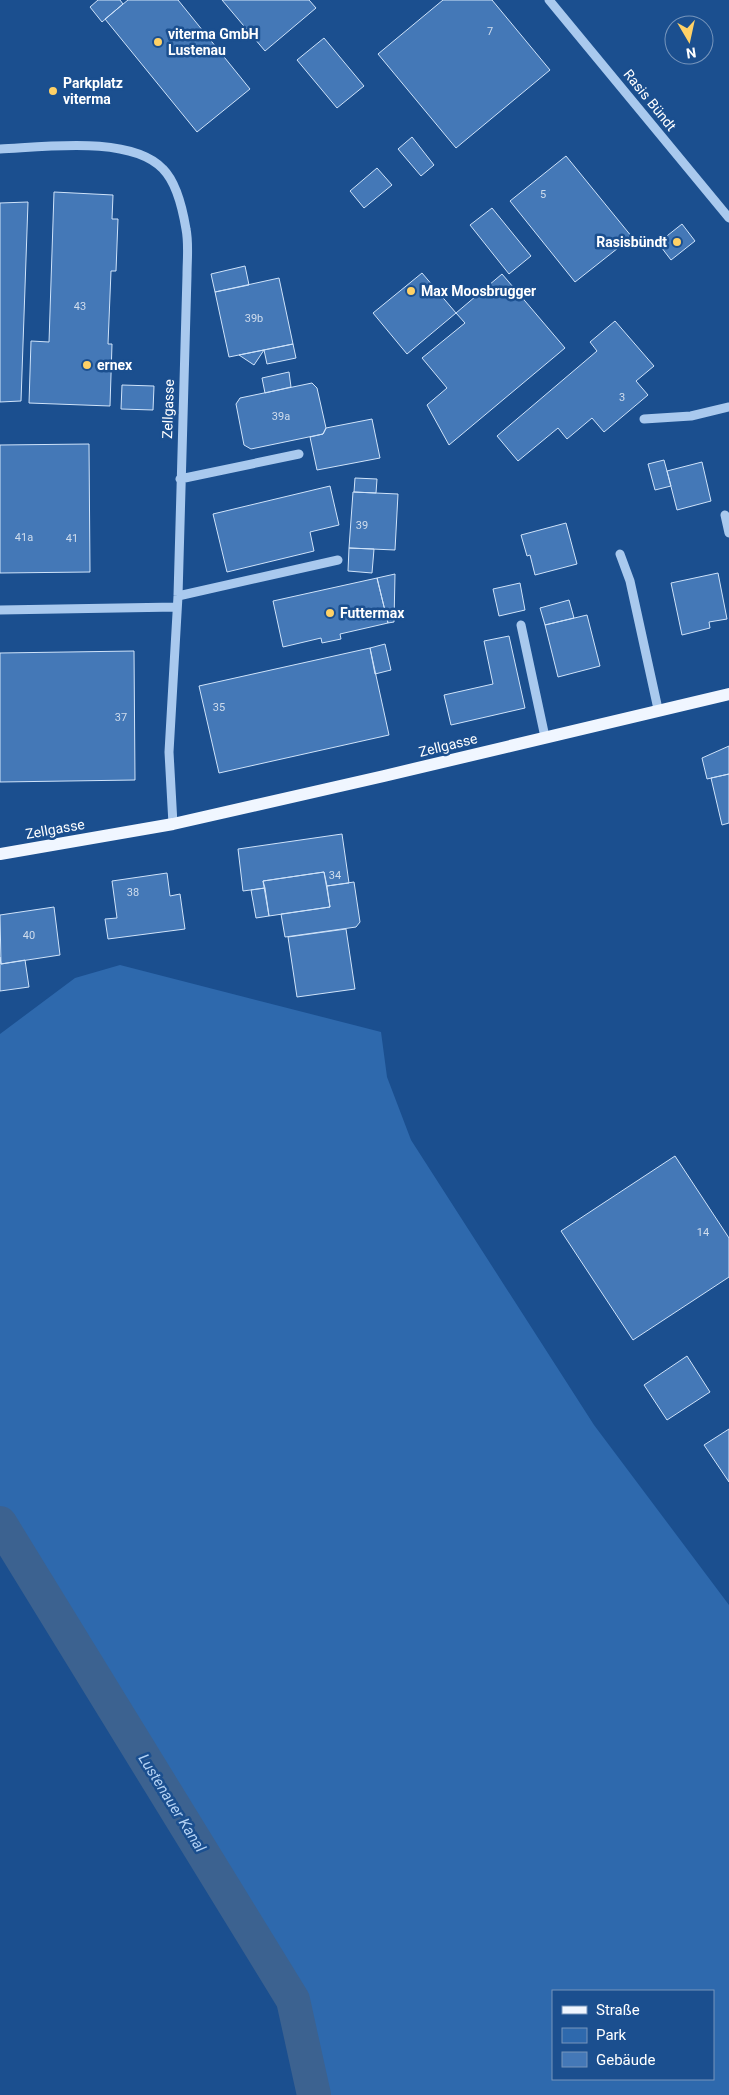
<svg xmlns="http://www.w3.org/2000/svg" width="729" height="2095" font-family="Roboto,sans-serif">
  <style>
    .green { fill: #2e69ad; fill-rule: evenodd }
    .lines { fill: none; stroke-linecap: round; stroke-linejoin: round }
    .canal { stroke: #3c6290; stroke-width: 34 }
    .building { fill: #4478b7; stroke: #cfe3fa }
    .minor { stroke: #a9c9ee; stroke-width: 9 }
    .major { stroke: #f0f6ff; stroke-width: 12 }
    .poi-dot { fill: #ffd166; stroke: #1b4f8f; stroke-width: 2 }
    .labels { text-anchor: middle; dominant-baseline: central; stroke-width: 5; stroke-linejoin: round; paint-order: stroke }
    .number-label { font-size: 11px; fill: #d0dded }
    .poi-label { font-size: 14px; font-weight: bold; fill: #fff; stroke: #1b4f8f; text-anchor: start }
    .street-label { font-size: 14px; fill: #fff; stroke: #1b4f8f }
    .water-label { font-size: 15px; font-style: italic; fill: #b5d3f5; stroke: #1b4f8f }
  </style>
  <rect width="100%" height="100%" fill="#1b4f8f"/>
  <path class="green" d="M120 965 381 1032 387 1077 411 1140 594 1425 729 1605V2095H314L293 2000 0 1512V1034L75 978ZM553 1991H713V2079H553Z"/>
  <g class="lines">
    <path class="canal" d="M0 1523 293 2000 314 2095"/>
  </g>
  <path class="building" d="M98 0H120L123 4 102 22 90 7Z
    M128 0H178L250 89 197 132 105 19Z
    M222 0H309L316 8 265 51Z
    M443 0H492L550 70 456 148 378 54Z
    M324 38 364 86 337 108 297 60Z
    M412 137 434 165 421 176 398 149Z
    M566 156 632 237 575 282 510 201Z
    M377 168 392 185 364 208 350 191Z
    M54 192 113 195 112 219H118L116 271H111L108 344H112L110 406 29 403 31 341 49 342Z
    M28 202 21 401 0 402V203Z
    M492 208 531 256 509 274 470 225Z
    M682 224 695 241 671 260 658 243Z
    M245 266 249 285 215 292 211 274Z
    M422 273 456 313 407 354 373 313Z
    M502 274 565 348 449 445 427 405 447 388 422 358 465 323 456 313Z
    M279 278 293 344 229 357 215 292Z
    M615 321 654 366 636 381 648 395 604 432 592 418 567 439 558 428 518 461 497 436 597 351 590 342Z
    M293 344 296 358 267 364 264 350Z
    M264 350 254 365 239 355Z
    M289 372 291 387 265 393 262 378Z
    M312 383 317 388 326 428 323 434 251 449 244 445 236 404 240 398Z
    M122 385 154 386 153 410 121 409Z
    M372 419 380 458 317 470 310 437 323 434 326 428Z
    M89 444 90 572 0 573V445Z
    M664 460 671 486 655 490 648 464Z
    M702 462 711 501 677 510 667 471Z
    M355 478 377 479 376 493 354 492Z
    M330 486 339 525 310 532 314 551 227 572 213 514Z
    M353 492 398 494 395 550 349 548Z
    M566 523 577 564 535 575 530 555 527 556 521 535Z
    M349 548 374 549 372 573 348 571Z
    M718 573 727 619 709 622 710 628 682 635 671 583Z
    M395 574 394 622 388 623 377 578Z
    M377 578 388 623 340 634 341 639 322 643 321 638 283 647 273 601Z
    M520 583 525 610 499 616 493 589Z
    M569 600 574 618 545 625 540 608Z
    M587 615 600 666 558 677 545 625Z
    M509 636 525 708 451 725 444 695 493 684 484 641Z
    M385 644 391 670 375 674 370 648Z
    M370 648 389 735 219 773 199 686Z
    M134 651 135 780 0 782V653Z
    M729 746V774L707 779 702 758Z
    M729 774V823L722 825 711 778Z
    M342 834 349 883 327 886 324 872 263 881 265 888 243 891 238 849Z
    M324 872 330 907 269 916 263 881Z
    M167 873 170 896 180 894 185 929 108 939 105 919 117 918 112 881Z
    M354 882 360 922 356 927 285 937 281 914 330 907 327 886Z
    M265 888 269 916 256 918 251 890Z
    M54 907 60 955 1 964 0 915Z
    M346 929 355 989 297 997 288 937Z
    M0 957 1 964 25 960 29 987 0 991Z
    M675 1156 729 1238V1277L633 1340 561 1231Z
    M687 1356 710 1392 667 1420 644 1385Z
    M729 1429V1482L704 1445Z"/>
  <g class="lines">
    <path class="minor" d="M549 0 729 218
      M0 149C44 147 131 135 163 169 176 182 183 211 186 229 189 244 187 260 187 275L178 596 169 752 173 824
      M644 419 691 416 729 407
      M180 479 299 454
      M725 515 729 533
      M620 554 630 581 658 709
      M178 596 338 560
      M0 610 177 607
      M521 625 545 737"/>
    <path class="major" d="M0 854 173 824 384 776 729 694"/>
  </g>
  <g class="poi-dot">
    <circle cx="158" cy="42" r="5"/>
    <circle cx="53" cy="91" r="5"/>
    <circle cx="677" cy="242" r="5"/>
    <circle cx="411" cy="291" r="5"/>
    <circle cx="87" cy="365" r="5"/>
    <circle cx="330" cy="613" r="5"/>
  </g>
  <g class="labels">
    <g class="number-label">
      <text x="490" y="31">7</text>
      <text x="543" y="194">5</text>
      <text x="80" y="306">43</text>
      <text x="254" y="318">39b</text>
      <text x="622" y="397">3</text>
      <text x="281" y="416">39a</text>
      <text x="362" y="525">39</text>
      <text x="24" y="537">41a</text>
      <text x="72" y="538">41</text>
      <text x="219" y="707">35</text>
      <text x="121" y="717">37</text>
      <text x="335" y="875">34</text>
      <text x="133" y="892">38</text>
      <text x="29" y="935">40</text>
      <text x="703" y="1232">14</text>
    </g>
    <g class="poi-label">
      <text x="168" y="34">viterma GmbH<tspan x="168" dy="16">Lustenau</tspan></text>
      <text x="63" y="83">Parkplatz<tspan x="63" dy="16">viterma</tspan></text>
      <text x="667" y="242" text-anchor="end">Rasisbündt</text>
      <text x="421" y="291">Max Moosbrugger</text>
      <text x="97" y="365">ernex</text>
      <text x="340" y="613">Futtermax</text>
    </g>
    <g class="street-label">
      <text transform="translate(650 100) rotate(51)">Rasis Bündt</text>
      <text transform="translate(168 409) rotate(-88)">Zellgasse</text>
      <text transform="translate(448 745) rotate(-14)">Zellgasse</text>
      <text transform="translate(55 829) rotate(-10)">Zellgasse</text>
    </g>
    <g class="water-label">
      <text transform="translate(172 1803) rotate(58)">Lustenauer Kanal</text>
    </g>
  </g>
  <rect x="552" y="1990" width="162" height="90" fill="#1b4f8f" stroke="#7695bc"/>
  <rect x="562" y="2006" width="25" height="8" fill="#f0f6ff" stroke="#7695bc"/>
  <text x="596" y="2015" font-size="15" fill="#ffffff">Straße</text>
  <rect x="562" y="2028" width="25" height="15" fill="#2e69ad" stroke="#7695bc"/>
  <text x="596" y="2040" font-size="15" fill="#ffffff">Park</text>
  <rect x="562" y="2052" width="25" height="15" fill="#4478b7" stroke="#7695bc"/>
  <text x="596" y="2065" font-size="15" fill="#ffffff">Gebäude</text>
  <g transform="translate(689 40) rotate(171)"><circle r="24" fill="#1b4f8f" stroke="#7695bc"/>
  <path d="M0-4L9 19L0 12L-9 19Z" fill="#ffd166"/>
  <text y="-8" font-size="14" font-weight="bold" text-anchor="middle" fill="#ffffff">N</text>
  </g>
</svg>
